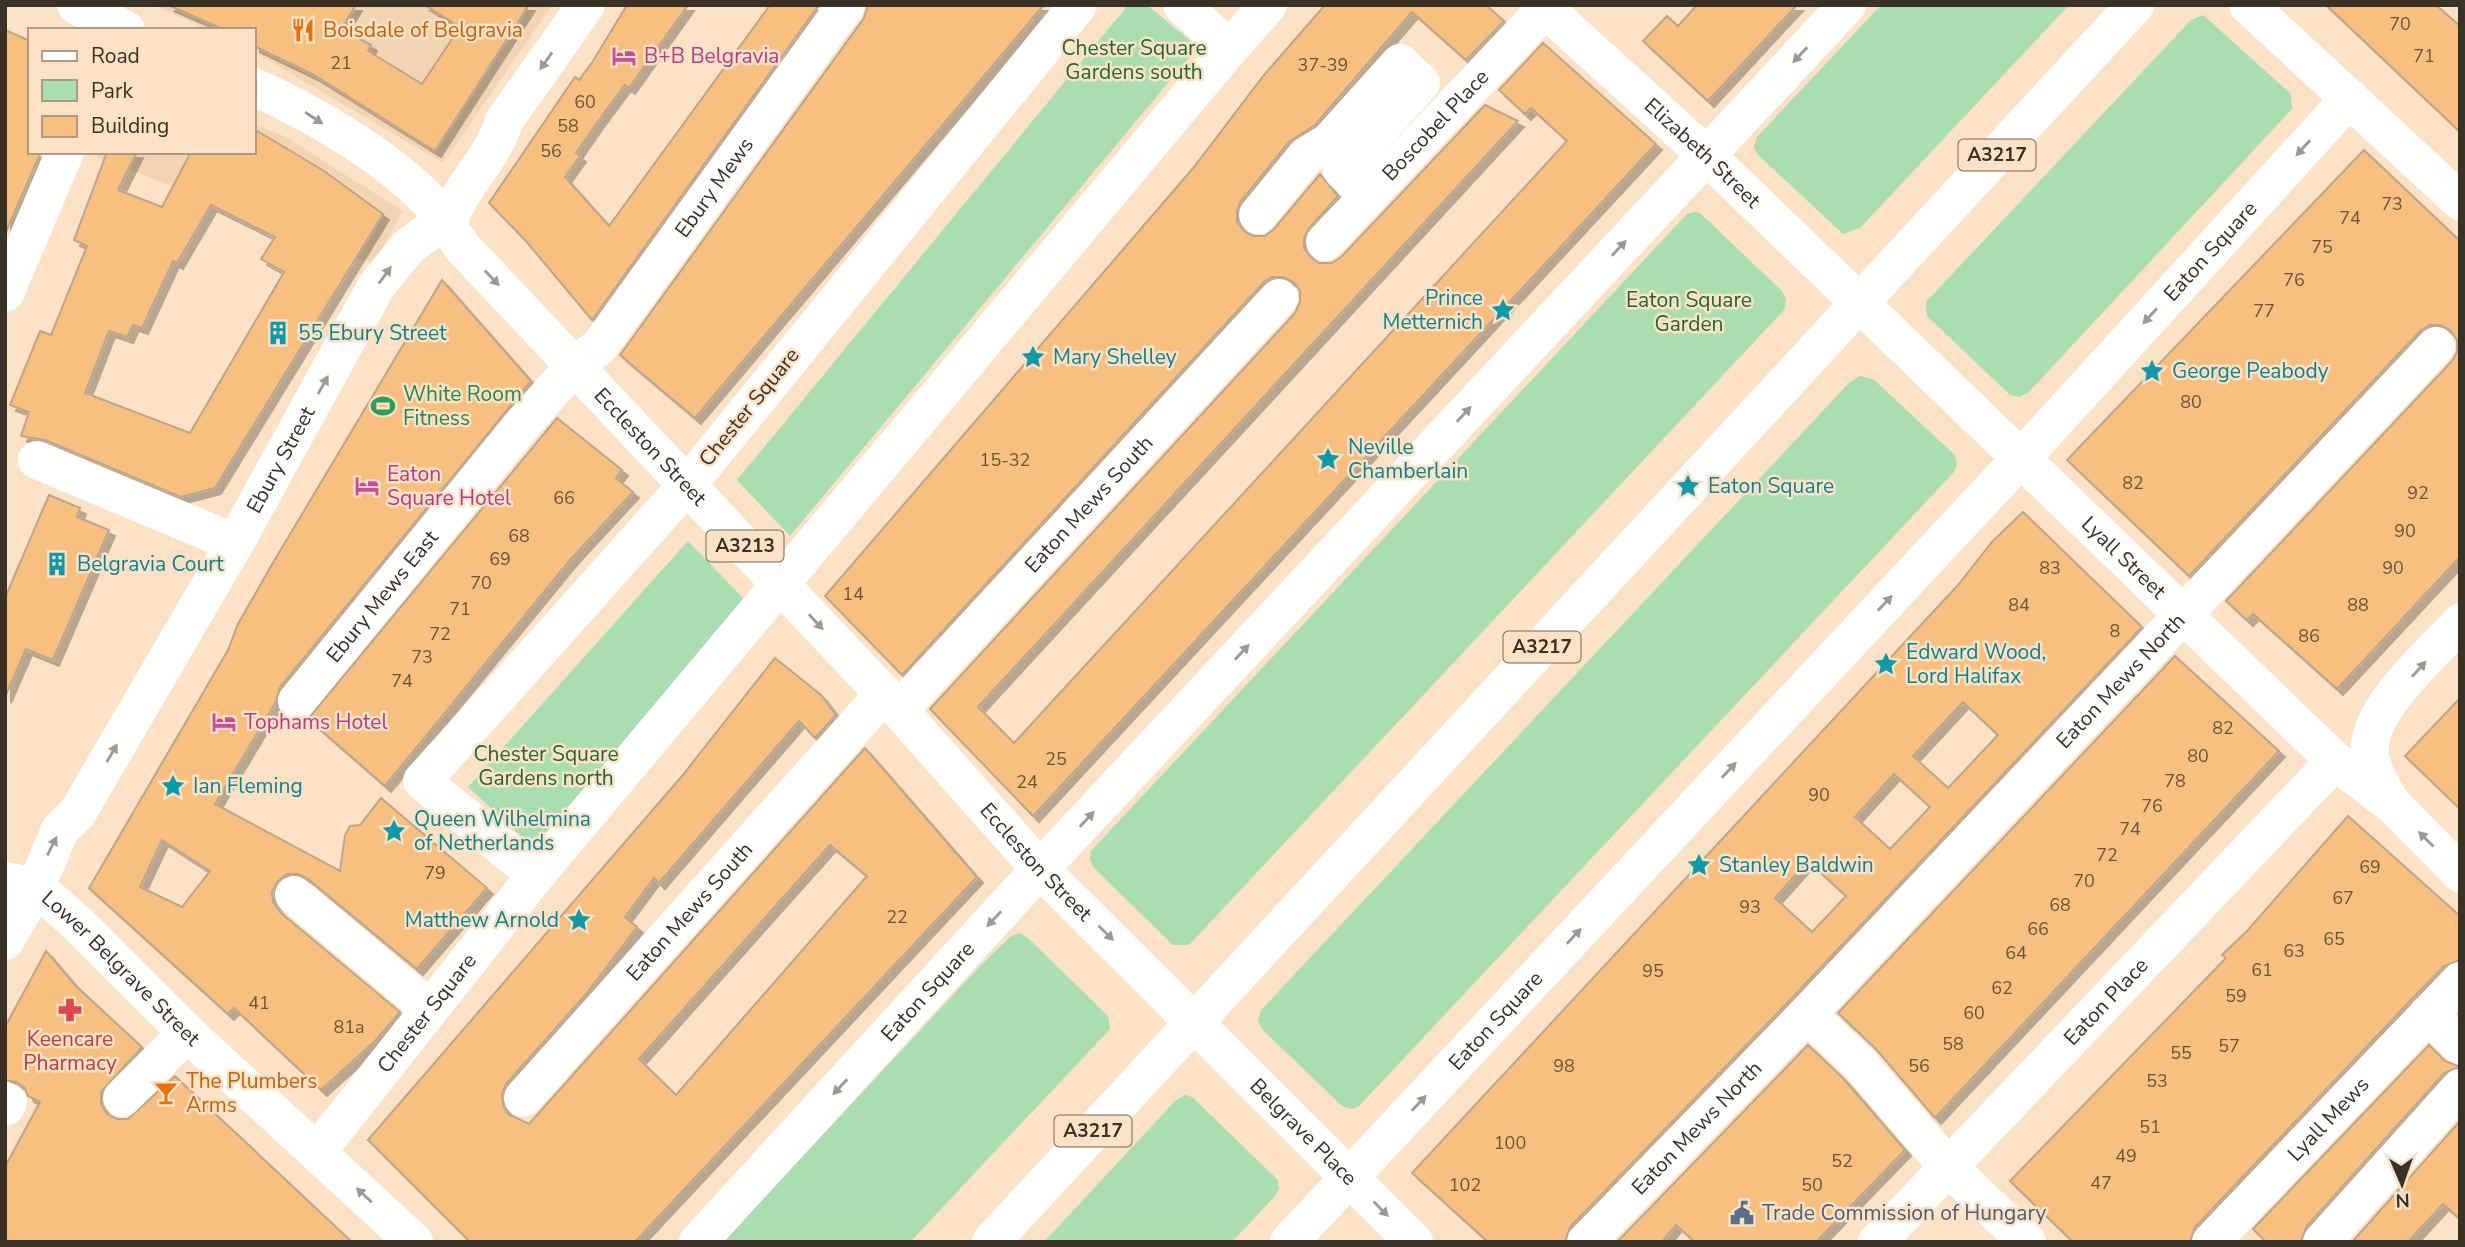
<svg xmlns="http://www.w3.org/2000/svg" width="2465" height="1247" font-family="'Nunito Sans',sans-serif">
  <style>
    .built { fill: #f2d4b2 }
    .green { fill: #aaddb2 }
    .building { fill: #f7c080; stroke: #bda58a; stroke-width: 2; fill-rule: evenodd; filter: url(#shadow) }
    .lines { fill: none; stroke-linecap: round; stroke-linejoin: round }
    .minor { stroke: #fff; stroke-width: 38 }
    .major { stroke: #fff; stroke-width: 38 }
    .oneway { fill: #9c9892 }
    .labels { text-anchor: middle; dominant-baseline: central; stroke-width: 5; stroke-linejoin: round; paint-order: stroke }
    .number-label { font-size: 18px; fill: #69553c }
    .shield { fill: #fbe2c6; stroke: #746656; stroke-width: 2 }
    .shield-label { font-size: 19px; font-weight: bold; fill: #3a3126 }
    .food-label { font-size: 21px; fill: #c56008; stroke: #fbe2c6; text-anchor: start }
    .park-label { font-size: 21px; fill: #226735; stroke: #fbe2c6 }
    .hotel-label { font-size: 21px; fill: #b23c85; stroke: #fbe2c6; text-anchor: start }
    .street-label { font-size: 21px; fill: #3a3126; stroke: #fbe2c6 }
    .culture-label { font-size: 21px; fill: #0d838f; stroke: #fbe2c6; text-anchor: start }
    .leisure-label { font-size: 21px; fill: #27864d; stroke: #fbe2c6; text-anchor: start }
    .health-label { font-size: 21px; fill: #be3a42; stroke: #fbe2c6 }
    .service-label { font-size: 21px; fill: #4e5e75; stroke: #fbe2c6; text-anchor: start }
  </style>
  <defs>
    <filter id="shadow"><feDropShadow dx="6" dy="6" stdDeviation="0" flood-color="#0004"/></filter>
  </defs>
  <rect width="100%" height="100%" fill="#fbe2c6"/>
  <path class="built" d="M152 5H552L443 163 254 52V30H209Z
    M254 124 284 136 403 211 380 252 370 262 84 152H254Z"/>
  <path class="green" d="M1128 5H1147L1198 47 790 536 737 480Z
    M1881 5H2069L1860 228 1843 234 1757 154 1754 147 1757 137Z
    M2203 15 2291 94 2292 109 2028 393 2019 397 2010 395 1927 316 1926 302 2191 20Z
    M1694 212 1700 213 1782 291 1786 299 1785 309 1189 945H1173L1094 868 1090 860 1091 851 1687 214Z
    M1860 376 1873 379 1955 455 1957 464 1954 472 1359 1106 1352 1109 1342 1106 1262 1029 1258 1020 1261 1010 1850 382Z
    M688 541 747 602 533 847 468 787Z
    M1019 933 1027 937 1108 1016 1110 1029 910 1242H723L982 964 1010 937Z
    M1185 1095 1192 1097 1278 1180 1279 1189 1275 1196 1232 1242H1044L1176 1100Z"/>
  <path class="building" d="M168 5H356L341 29 371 45 368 51 422 84 460 27 425 5H529L435 151 314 75 254 46V30H225Z
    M627 5H688L629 88 625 85 596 124 576 153 580 156 565 177 609 226 770 5H819L592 320 525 240 489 203 575 77 579 80 593 61Z
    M868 5H1044L695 418 620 355 864 18Z
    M1325 5H1486L1504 21 1466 60 1412 12 1315 125 1289 142 1241 201 1237 211V222L1245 232 1254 236H1265L1274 229 1320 174 1338 196 1309 228 1304 238V248L1310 257 1319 263H1332L1341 257 1485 105 1518 121 978 707 1014 743 1567 141 1531 108 1525 114 1499 90 1543 43 1656 144 1033 816 930 709 1295 313 1300 302V291L1294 282 1283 277H1272L1263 283 902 675 825 596 1194 167 1264 75Z
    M1697 5H1797L1708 101 1643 41 1667 16 1678 26Z
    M2326 5H2436L2460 26V132Z
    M5 30 30 41V152H41L5 234Z
    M254 129 324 171 383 214 215 488 181 497 45 440 21 436 29 412 10 405 40 331 51 335 87 246 74 240 107 152H137L118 190 162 207 191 152H254ZM211 205 275 237 261 259 284 272 190 433 85 393 109 331 127 337 133 325 142 328 173 261 177 263Z
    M2364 150 2460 241V557L2337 689 2253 614 2247 620 2226 601 2452 361 2457 352V340L2450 330 2440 325H2430L2420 331 2189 576 2067 460Z
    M442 280 531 381 280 687 276 702 215 804 340 871 345 835 350 826 360 825 381 798 487 888 417 969 307 878 298 874H287L277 882 272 892 273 902 280 912 400 1012 375 1041 321 1090 234 1008 228 1014 89 888 228 650 238 624 274 561ZM162 840 210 871 182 907 140 887Z
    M557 418 622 470 616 478 633 492 571 559 385 786 308 719Z
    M49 495 80 508 77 517 109 530 53 660 26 649 5 697V598Z
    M2023 512 2142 627 1791 999 1570 1227 1565 1242H1488L1412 1173 1958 585 1992 542ZM1963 702 1998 735 1948 788 1913 756ZM1894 774 1930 807 1890 849 1855 817ZM1808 861 1846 896 1812 932 1775 898Z
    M2175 656 2279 751 1935 1118 1876 1049 1838 1013Z
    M775 658 821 695 836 715 815 738 799 721 659 883 654 878 625 917 637 927 586 994 506 1084 502 1094 503 1105 508 1114 529 1124 865 748 977 877 635 1242H470L368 1140 682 776ZM830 845 867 876 676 1095 639 1059Z
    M2460 698V809L2405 756Z
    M2348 816 2460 916V960L2444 966 2412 999 2195 1227 2190 1242H2073L2010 1181 2226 958 2222 955 2247 931Z
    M46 951 75 985 142 1047 101 1092V1104L107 1114 117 1119H128L175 1076 352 1242H5V1167L40 1102 28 1096 25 1088 16 1082 5 1080V1027Z
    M1808 1045 1843 1078 1905 1150 1816 1242H1695L1676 1225 1662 1242H1617Z
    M2429 1045 2445 1061 2460 1067 2444 1073 2306 1227 2301 1242H2266L2253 1229Z
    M2460 1121V1219L2443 1204 2408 1242H2352Z"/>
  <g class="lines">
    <g class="minor">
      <path d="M1078 5 688 484 422 781 536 875 1229 49 1182 5"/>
      <path id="s1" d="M1541 5 1706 155 2335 761 2393 805 2460 873"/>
      <path d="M2248 5 2460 201"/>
      <path d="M1229 49 1268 5"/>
      <path d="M1258 215 1306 156 1329 142 1400 63 1421 83 1342 170 1369 196"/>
      <path id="s2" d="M1325 242 1549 5"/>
      <path d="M5 293 65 152"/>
      <path d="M37 460 235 543"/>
      <path id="s3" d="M297 701 521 426 576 364 599 347 846 5"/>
      <path id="s4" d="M899 710 1279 298"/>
      <path d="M2390 801C2382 787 2372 772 2370 756 2364 711 2431 655 2460 623"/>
      <path id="s5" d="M5 881 36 887 78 924 187 1033 414 1242"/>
      <path d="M294 895 430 1009"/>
      <path id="s6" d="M5 941 36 887 60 830 78 812 235 543 377 285 409 246 431 230 447 227C459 185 493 160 504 121L586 5"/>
      <path d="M1807 1014 1859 1063 1947 1166 2027 1242"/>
      <path d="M2428 1014 2460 1045"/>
      <path d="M122 1098 187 1033"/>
      <path id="s7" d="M523 1098 884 694"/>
      <path d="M5 1101 8 1102 5 1107"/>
      <path id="s8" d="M317 1152 536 875"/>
      <path id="s9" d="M698 1242 1040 869 1847 5"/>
      <path id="s10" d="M1289 1242 2037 441 2350 98"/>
      <path id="s11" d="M1586 1242 1807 1014 2436 346"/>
      <path id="s12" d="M1877 1242 2335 761"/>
      <path id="s13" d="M2211 1242 2460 981"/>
      <path d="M2322 1242 2460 1088"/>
    </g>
    <g class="major">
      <path d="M76 5 126 30"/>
      <path id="s14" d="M254 87C312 113 383 154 428 200 441 214 451 232 463 248L899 710 1040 869 1414 1242"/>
      <path d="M991 1242 2135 5"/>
    </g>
  </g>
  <defs><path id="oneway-solid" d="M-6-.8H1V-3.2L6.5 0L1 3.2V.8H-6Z" transform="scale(1.75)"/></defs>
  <g class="oneway">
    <use href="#oneway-solid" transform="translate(1800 55) rotate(133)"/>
    <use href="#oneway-solid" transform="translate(546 61) rotate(125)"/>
    <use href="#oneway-solid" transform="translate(314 118) rotate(33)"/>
    <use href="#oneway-solid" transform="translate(2303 148) rotate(132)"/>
    <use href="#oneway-solid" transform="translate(1619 248) rotate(-47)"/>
    <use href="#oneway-solid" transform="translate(385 275) rotate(-54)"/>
    <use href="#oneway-solid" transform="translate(492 278) rotate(46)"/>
    <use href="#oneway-solid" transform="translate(2150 316) rotate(132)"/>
    <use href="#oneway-solid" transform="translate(323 385) rotate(-61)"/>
    <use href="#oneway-solid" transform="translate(1464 414) rotate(-47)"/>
    <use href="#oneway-solid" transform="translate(1885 603) rotate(-47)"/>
    <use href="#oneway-solid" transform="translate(816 622) rotate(47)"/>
    <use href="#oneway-solid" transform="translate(1242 652) rotate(-47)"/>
    <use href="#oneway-solid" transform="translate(2419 669) rotate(-48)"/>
    <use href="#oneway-solid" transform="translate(112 753) rotate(-60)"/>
    <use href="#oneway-solid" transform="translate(1729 770) rotate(-47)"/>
    <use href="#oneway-solid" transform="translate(1087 819) rotate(-47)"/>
    <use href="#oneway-solid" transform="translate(2426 839) rotate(-135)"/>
    <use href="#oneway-solid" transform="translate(52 846) rotate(-63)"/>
    <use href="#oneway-solid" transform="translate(994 919) rotate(133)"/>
    <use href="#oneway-solid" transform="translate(1106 933) rotate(44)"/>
    <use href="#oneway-solid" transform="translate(1574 936) rotate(-47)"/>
    <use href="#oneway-solid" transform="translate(840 1087) rotate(133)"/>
    <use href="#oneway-solid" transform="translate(1419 1103) rotate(-47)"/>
    <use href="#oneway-solid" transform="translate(364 1195) rotate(-137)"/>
    <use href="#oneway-solid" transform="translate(1381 1209) rotate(45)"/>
  </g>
  <defs>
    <g id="restaurant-bare" transform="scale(1.89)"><path d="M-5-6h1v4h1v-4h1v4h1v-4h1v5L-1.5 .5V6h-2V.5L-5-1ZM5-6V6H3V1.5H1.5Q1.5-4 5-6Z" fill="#e8710a" stroke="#fbe2c6" stroke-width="2.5" paint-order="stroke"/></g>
    <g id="hotel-bare" transform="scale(1.89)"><path d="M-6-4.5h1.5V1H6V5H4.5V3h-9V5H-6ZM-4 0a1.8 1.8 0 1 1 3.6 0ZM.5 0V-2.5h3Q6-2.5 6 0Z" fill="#d1479c" stroke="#fbe2c6" stroke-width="2.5" paint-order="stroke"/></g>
    <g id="sight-bare" transform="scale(1.89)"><path d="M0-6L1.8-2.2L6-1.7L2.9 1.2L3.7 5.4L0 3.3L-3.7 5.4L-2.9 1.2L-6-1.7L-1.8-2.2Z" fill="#0f9aa8" stroke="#fbe2c6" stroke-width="2.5" paint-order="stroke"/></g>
    <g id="building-bare" transform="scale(1.89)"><path d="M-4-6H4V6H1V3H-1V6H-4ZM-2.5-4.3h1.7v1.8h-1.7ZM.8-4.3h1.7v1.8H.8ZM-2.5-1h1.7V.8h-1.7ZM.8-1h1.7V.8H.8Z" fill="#0f9aa8" stroke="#fbe2c6" stroke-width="2.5" paint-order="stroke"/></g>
    <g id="stadium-bare" transform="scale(1.89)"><path d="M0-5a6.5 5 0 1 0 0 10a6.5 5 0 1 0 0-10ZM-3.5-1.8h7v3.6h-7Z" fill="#2e9e5b" stroke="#fbe2c6" stroke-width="2.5" paint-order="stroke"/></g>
    <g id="pharmacy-bare" transform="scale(1.89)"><path d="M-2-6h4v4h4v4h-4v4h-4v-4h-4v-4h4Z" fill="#e0444e" stroke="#fbe2c6" stroke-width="2.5" paint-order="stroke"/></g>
    <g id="bar-bare" transform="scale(1.89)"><path d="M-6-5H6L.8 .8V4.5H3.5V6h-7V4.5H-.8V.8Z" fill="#e8710a" stroke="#fbe2c6" stroke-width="2.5" paint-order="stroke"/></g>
    <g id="civic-bare" transform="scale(1.89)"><path d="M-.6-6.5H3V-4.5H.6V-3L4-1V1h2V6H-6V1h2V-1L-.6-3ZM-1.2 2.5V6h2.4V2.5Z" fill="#5c6f8a" stroke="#fbe2c6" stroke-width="2.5" paint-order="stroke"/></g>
  </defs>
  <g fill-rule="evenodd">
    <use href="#restaurant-bare" x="303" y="30"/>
    <use href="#hotel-bare" x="624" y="56"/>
    <use href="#sight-bare" x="1503" y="310"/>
    <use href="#building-bare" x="278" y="333"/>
    <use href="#sight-bare" x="1033" y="357"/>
    <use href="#sight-bare" x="2152" y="371"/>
    <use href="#stadium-bare" x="383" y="406"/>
    <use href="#sight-bare" x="1328" y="459"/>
    <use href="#hotel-bare" x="367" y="486"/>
    <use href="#sight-bare" x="1688" y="486"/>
    <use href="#building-bare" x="57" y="564"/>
    <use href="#sight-bare" x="1886" y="664"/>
    <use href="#hotel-bare" x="224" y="722"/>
    <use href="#sight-bare" x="173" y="786"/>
    <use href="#sight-bare" x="394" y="831"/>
    <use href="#sight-bare" x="1699" y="865"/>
    <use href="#sight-bare" x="579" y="920"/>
    <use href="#pharmacy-bare" x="70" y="1010"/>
    <use href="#bar-bare" x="166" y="1093"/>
    <use href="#civic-bare" x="1742" y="1213"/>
  </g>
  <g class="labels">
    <g class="number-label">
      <text x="2400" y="24">70</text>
      <text x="2424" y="56">71</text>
      <text x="341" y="63">21</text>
      <text x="1323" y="65">37-39</text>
      <text x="585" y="102">60</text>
      <text x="568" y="126">58</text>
      <text x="551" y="151">56</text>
      <text x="2392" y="204">73</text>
      <text x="2350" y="218">74</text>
      <text x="2322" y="247">75</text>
      <text x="2294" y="280">76</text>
      <text x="2264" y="311">77</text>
      <text x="2191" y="402">80</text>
      <text x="1005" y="460">15-32</text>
      <text x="2133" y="483">82</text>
      <text x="2418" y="493">92</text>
      <text x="564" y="498">66</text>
      <text x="2405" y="531">90</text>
      <text x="519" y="536">68</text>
      <text x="500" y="559">69</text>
      <text x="2050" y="568">83</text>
      <text x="2393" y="568">90</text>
      <text x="481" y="583">70</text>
      <text x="853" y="594">14</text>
      <text x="2019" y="605">84</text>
      <text x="2358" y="605">88</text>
      <text x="460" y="609">71</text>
      <text x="2115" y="631">8</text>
      <text x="440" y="634">72</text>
      <text x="2309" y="636">86</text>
      <text x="422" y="657">73</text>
      <text x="402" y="681">74</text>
      <text x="2223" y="728">82</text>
      <text x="2198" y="756">80</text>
      <text x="1056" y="759">25</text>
      <text x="2175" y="781">78</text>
      <text x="1027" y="782">24</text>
      <text x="1819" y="795">90</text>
      <text x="2152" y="806">76</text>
      <text x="2130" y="829">74</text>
      <text x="2107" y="855">72</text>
      <text x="2370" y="867">69</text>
      <text x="435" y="873">79</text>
      <text x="2084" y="881">70</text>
      <text x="2343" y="898">67</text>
      <text x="2060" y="905">68</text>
      <text x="1750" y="907">93</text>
      <text x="897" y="917">22</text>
      <text x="2038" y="929">66</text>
      <text x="2334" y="939">65</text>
      <text x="2294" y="951">63</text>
      <text x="2016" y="953">64</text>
      <text x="2262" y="970">61</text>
      <text x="1653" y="971">95</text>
      <text x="2002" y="988">62</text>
      <text x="2236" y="996">59</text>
      <text x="259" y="1003">41</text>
      <text x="1974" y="1013">60</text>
      <text x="349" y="1027">81a</text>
      <text x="1953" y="1044">58</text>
      <text x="2229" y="1046">57</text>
      <text x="2181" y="1053">55</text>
      <text x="1564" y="1066">98</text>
      <text x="1919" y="1066">56</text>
      <text x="2157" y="1081">53</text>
      <text x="2150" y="1127">51</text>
      <text x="1510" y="1143">100</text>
      <text x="2126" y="1156">49</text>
      <text x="1842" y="1161">52</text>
      <text x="2101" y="1183">47</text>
      <text x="1465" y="1185">102</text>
      <text x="1812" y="1185">50</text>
    </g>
    <g class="shield">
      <rect x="1958.5" y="139.5" width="77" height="31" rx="5"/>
      <rect x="706.5" y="530.5" width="77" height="31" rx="5"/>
      <rect x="1503.5" y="631.5" width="77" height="31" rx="5"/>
      <rect x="1054.5" y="1115.5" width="77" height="31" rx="5"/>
    </g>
    <g class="shield-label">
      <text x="1997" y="155">A3217</text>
      <text x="745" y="546">A3213</text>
      <text x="1542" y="647">A3217</text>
      <text x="1093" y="1131">A3217</text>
    </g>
    <g class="food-label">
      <text x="323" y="30">Boisdale of Belgravia</text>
      <text x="186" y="1081">The Plumbers<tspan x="186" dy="24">Arms</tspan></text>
    </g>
    <g class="park-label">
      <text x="1134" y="48">Chester Square<tspan x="1134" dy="24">Gardens south</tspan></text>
      <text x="1689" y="300">Eaton Square<tspan x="1689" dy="24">Garden</tspan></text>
      <text x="546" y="754">Chester Square<tspan x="546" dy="24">Gardens north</tspan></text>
    </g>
    <g class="hotel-label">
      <text x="644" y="56">B+B Belgravia</text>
      <text x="387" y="474">Eaton<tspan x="387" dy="24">Square Hotel</tspan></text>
      <text x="244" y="722">Tophams Hotel</text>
    </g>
    <g class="street-label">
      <text stroke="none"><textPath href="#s2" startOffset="161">Boscobel Place</textPath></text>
      <text stroke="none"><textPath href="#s1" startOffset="219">Elizabeth Street</textPath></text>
      <text stroke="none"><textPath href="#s3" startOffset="663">Ebury Mews</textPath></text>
      <text stroke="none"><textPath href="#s10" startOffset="1353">Eaton Square</textPath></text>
      <text transform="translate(749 407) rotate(-51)">Chester Square</text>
      <text stroke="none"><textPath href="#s14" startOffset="541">Eccleston Street</textPath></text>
      <text stroke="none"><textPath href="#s6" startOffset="556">Ebury Street</textPath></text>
      <text stroke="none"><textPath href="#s4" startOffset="280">Eaton Mews South</textPath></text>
      <text stroke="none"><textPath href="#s1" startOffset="803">Lyall Street</textPath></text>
      <text stroke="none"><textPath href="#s3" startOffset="135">Ebury Mews East</textPath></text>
      <text stroke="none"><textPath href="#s11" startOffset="775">Eaton Mews North</textPath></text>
      <text stroke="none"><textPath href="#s14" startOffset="1108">Eccleston Street</textPath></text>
      <text stroke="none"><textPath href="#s7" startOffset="250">Eaton Mews South</textPath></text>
      <text stroke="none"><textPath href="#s5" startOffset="149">Lower Belgrave Street</textPath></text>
      <text stroke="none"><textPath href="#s9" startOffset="340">Eaton Square</textPath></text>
      <text stroke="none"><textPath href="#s12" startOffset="332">Eaton Place</textPath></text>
      <text stroke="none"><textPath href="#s8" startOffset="177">Chester Square</textPath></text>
      <text stroke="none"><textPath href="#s10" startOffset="303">Eaton Square</textPath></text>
      <text stroke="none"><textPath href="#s13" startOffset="170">Lyall Mews</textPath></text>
      <text stroke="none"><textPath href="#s11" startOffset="159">Eaton Mews North</textPath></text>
      <text stroke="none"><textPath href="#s14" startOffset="1488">Belgrave Place</textPath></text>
    </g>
    <g class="culture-label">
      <text x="1483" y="298" text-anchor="end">Prince<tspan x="1483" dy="24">Metternich</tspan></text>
      <text x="298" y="333">55 Ebury Street</text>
      <text x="1053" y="357">Mary Shelley</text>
      <text x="2172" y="371">George Peabody</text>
      <text x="1348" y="447">Neville<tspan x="1348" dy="24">Chamberlain</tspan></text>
      <text x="1708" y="486">Eaton Square</text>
      <text x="77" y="564">Belgravia Court</text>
      <text x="1906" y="652">Edward Wood,<tspan x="1906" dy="24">Lord Halifax</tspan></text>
      <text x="193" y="786">Ian Fleming</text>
      <text x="414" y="819">Queen Wilhelmina<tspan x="414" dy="24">of Netherlands</tspan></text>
      <text x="1719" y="865">Stanley Baldwin</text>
      <text x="559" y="920" text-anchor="end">Matthew Arnold</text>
    </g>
    <g class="leisure-label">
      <text x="403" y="394">White Room<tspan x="403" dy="24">Fitness</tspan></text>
    </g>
    <g class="health-label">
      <text x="70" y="1039">Keencare<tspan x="70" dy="24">Pharmacy</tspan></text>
    </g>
    <g class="service-label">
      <text x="1762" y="1213">Trade Commission of Hungary</text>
    </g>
  </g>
  <rect width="2465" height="1247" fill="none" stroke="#3a3126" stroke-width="14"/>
  <rect x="28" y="28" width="228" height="126" fill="#fbe2c6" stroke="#ae9b86" stroke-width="2"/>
  <rect x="42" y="51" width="35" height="10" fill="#ffffff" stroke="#ae9b86" stroke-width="2"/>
  <text x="91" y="63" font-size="21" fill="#3a3126">Road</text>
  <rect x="42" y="80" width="35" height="21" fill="#aaddb2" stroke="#ae9b86" stroke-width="2"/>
  <text x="91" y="98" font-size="21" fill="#3a3126">Park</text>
  <rect x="42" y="116" width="35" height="21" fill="#f7c080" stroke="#ae9b86" stroke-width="2"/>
  <text x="91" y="133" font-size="21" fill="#3a3126">Building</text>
  <g transform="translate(2402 1184) rotate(178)" stroke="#fbe2c6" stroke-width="5" paint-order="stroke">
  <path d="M0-5L12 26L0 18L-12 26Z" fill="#3a3126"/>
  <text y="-10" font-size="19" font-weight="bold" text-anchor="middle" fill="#3a3126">N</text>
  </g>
</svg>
